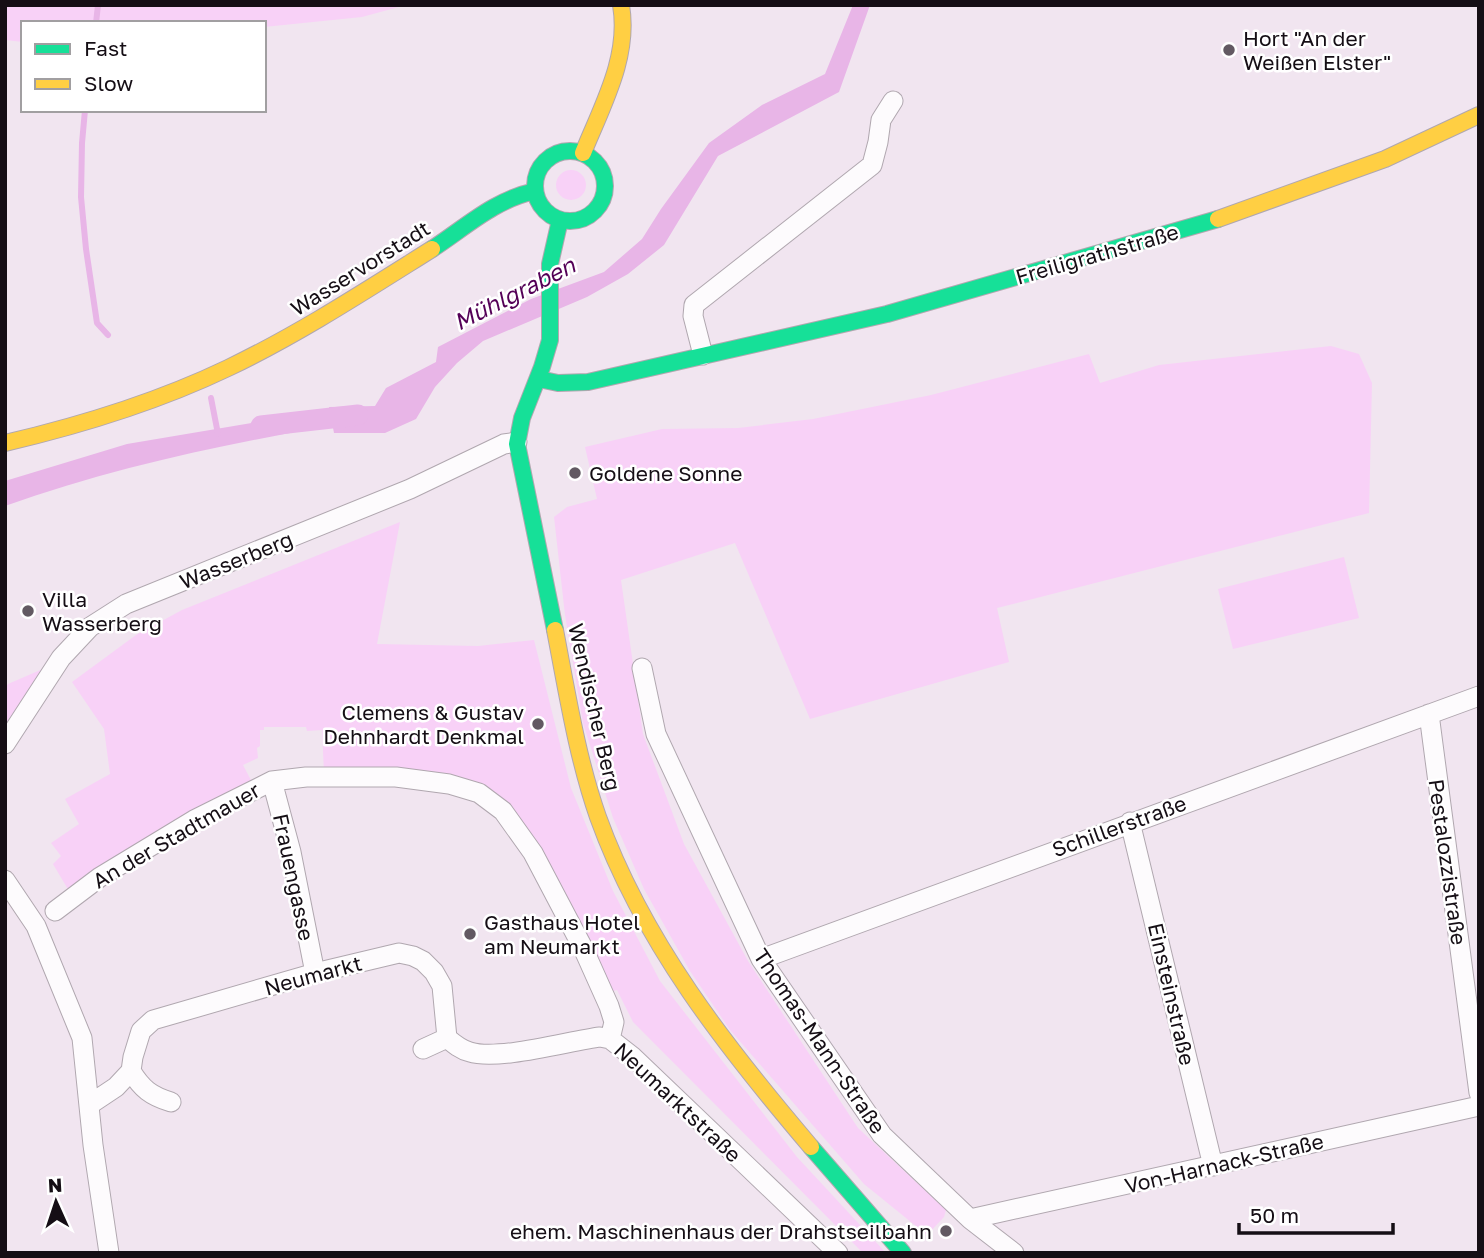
<svg xmlns="http://www.w3.org/2000/svg" width="1484" height="1258" font-family="'Golos Text',sans-serif">
  <style>
    .green { fill: #f8d1f7 }
    .water { fill: #e8b5e7 }
    .lines { fill: none; stroke-linecap: round; stroke-linejoin: round }
    .stream { stroke: #e8b5e7; stroke-width: 6 }
    .canal { stroke: #e8b5e7; stroke-width: 21 }
    .street-casing { stroke: #b0a7af; stroke-width: 21 }
    .fast-casing { stroke: #b0a7af; stroke-width: 18 }
    .slow-casing { stroke: #b0a7af; stroke-width: 18 }
    .street { stroke: #fdfbfd; stroke-width: 19 }
    .fast { stroke: #16e098; stroke-width: 16 }
    .slow { stroke: #ffcf43; stroke-width: 16 }
    .poi-dot { fill: #625962; stroke: #fff; stroke-width: 2.5 }
    .labels { text-anchor: middle; dominant-baseline: central; stroke-width: 5; stroke-linejoin: round; paint-order: stroke }
    .poi-label { font-size: 21px; fill: #150e15; stroke: #fff; text-anchor: start }
    .street-label { font-size: 21px; fill: #150e15; stroke: #fff }
    .water-label { font-size: 23px; font-style: italic; fill: #540057; stroke: #fff }
  </style>
  <rect width="100%" height="100%" fill="#f1e5f0"/>
  <path class="green" d="M5 5H406L362 17 264 27V23H23V42L5 40Z
    M556 185a15 15 0 1 1 30 0a15 15 0 1 1-30 0Z
    M1331 346 1359 354 1372 383 1369 513 997 608 1009 662 810 719 735 543 621 580 643 734 684 844 748 961 858 1128 946 1210 944 1217 927 1235 864 1184 730 1030 690 971 644 889 613 818 583 723 565 615 554 517 567 507 597 499 585 447 662 429 738 428 813 419 931 395 1089 354 1100 383 1159 365Z
    M400 522 377 644 478 646 534 640 571 788 613 891 660 981 797 1157 886 1253H863L633 1022 617 990 609 992 515 813 497 794 484 786 324 772 322 730 307 731 306 727H264V730H260V746L257 748 258 758 243 765 253 784 69 891 53 864 61 856 51 843 79 824 65 799 110 774 104 729 72 682 136 635 182 610Z
    M1344 557 1359 618 1233 649 1218 589Z
    M45 668 9 719 5 725V688L8 684Z"/>
  <path class="water" d="M853 5H870L839 92 718 156 664 245 628 274 587 297 483 341 457 363 435 387 416 419 385 433H334L329 407 375 406 386 388 436 362 438 347 531 299 604 272 642 239 661 209 709 143 762 105 825 74Z
    M287 417 290 433C194 451 97 473 5 506V481L127 444Z"/>
  <g class="lines">
    <path class="stream" d="M96 23 98 5
      M85 110 82 143 81 197 86 249 97 323 108 335
      M211 398 218 434"/>
    <path class="canal" d="M261 426 358 415"/>
    <g class="street-casing">
      <path id="street" d="M703 355 693 316 694 305 872 165 878 142 881 120 893 101
        M642 668 656 734 761 959 882 1135 970 1219 1014 1253
        M1429 714 1479 1093
        M5 744 61 658 90 627 126 604 410 489 504 444 517 442
        M272 781 291 852 315 973
        M1130 822 1213 1166
        M5 880 36 926 82 1038 93 1145 109 1253
        M55 911 100 877 194 820 272 781 306 777H396L449 784 479 793 503 811 533 853 583 948 609 1006 614 1022 610 1039
        M761 959 1479 696
        M447 1038C454 1044 461 1050 470 1052 498 1061 569 1041 600 1037L610 1039 633 1057 838 1253
        M423 1049 447 1038
        M131 1071C142 1089 151 1096 171 1102
        M89 1105 116 1087 131 1071 133 1057 141 1031 153 1020 315 973 399 953 413 956 423 961 434 972 442 986 447 1038
        M970 1219 1479 1106"/>
    </g>
    <g class="fast-casing">
      <path id="fast" d="M535 186a35 35 0 1 1 70 0a35 35 0 1 1-70 0Z
        M432 249C466 227 494 200 535 191
        M539 379 558 383 588 382 887 314 1218 219
        M555 630 517 444 522 418 542 367 550 340V264L560 220
        M811 1147 903 1253"/>
    </g>
    <g class="slow-casing">
      <path id="slow" d="M583 153C602 106 630 57 621 5
        M1218 219 1385 159 1479 115
        M5 443C82 425 157 402 228 368 299 334 365 291 432 249
        M555 630C567 692 577 757 598 817 643 942 726 1047 811 1147"/>
    </g>
    <use href="#street" class="street"/>
    <use href="#fast" class="fast"/>
    <use href="#slow" class="slow"/>
  </g>
  <g class="poi-dot">
    <circle cx="1229" cy="50" r="7"/>
    <circle cx="575" cy="473" r="7"/>
    <circle cx="28" cy="611" r="7"/>
    <circle cx="538" cy="724" r="7"/>
    <circle cx="470" cy="934" r="7"/>
    <circle cx="946" cy="1231" r="7"/>
  </g>
  <g class="labels">
    <g class="poi-label">
      <text x="1243" y="38">Hort "An der<tspan x="1243" dy="24">Weißen Elster"</tspan></text>
      <text x="589" y="473">Goldene Sonne</text>
      <text x="42" y="599">Villa<tspan x="42" dy="24">Wasserberg</tspan></text>
      <text x="524" y="712" text-anchor="end">Clemens &amp; Gustav<tspan x="524" dy="24">Dehnhardt Denkmal</tspan></text>
      <text x="484" y="922">Gasthaus Hotel<tspan x="484" dy="24">am Neumarkt</tspan></text>
      <text x="932" y="1231" text-anchor="end">ehem. Maschinenhaus der Drahstseilbahn</text>
    </g>
    <g class="street-label">
      <text transform="translate(1097 254) rotate(-16)">Freiligrathstraße</text>
      <text transform="translate(360 268) rotate(-32)">Wasservorstadt</text>
      <text transform="translate(236 560) rotate(-22)">Wasserberg</text>
      <text transform="translate(595 707) rotate(77)">Wendischer Berg</text>
      <text transform="translate(1119 826) rotate(-20)">Schillerstraße</text>
      <text transform="translate(176 835) rotate(-30)">An der Stadtmauer</text>
      <text transform="translate(1448 862) rotate(82)">Pestalozzistraße</text>
      <text transform="translate(294 877) rotate(78)">Frauengasse</text>
      <text transform="translate(313 975) rotate(-15)">Neumarkt</text>
      <text transform="translate(1172 994) rotate(77)">Einsteinstraße</text>
      <text transform="translate(820 1041) rotate(56)">Thomas-Mann-Straße</text>
      <text transform="translate(678 1102) rotate(43)">Neumarktstraße</text>
      <text transform="translate(1224 1163) rotate(-13)">Von-Harnack-Straße</text>
    </g>
    <g class="water-label">
      <text transform="translate(514 293) rotate(-27)">Mühlgraben</text>
    </g>
  </g>
  <rect width="1484" height="1258" fill="none" stroke="#150e15" stroke-width="14"/>
  <rect x="21" y="21" width="245" height="91" fill="#ffffff" stroke="#a19fa1" stroke-width="2"/>
  <rect x="35" y="44" width="35" height="10" fill="#16e098" stroke="#a19fa1" stroke-width="2"/>
  <text x="84" y="56" font-size="21" fill="#150e15">Fast</text>
  <rect x="35" y="79" width="35" height="10" fill="#ffcf43" stroke="#a19fa1" stroke-width="2"/>
  <text x="84" y="91" font-size="21" fill="#150e15">Slow</text>
  <g transform="translate(56 1202) rotate(357)" stroke="#ffffff" stroke-width="5" paint-order="stroke">
  <path d="M0-5L12 26L0 18L-12 26Z" fill="#150e15"/>
  <text y="-10" font-size="19" font-weight="bold" text-anchor="middle" fill="#150e15">N</text>
  </g>
  <path d="M1239 1223v10h154v-10" fill="none" stroke="#150e15" stroke-width="3.5"/>
  <text x="1250" y="1223" font-size="21" fill="#150e15" stroke="#ffffff" stroke-width="5" paint-order="stroke">50 m</text>
</svg>
